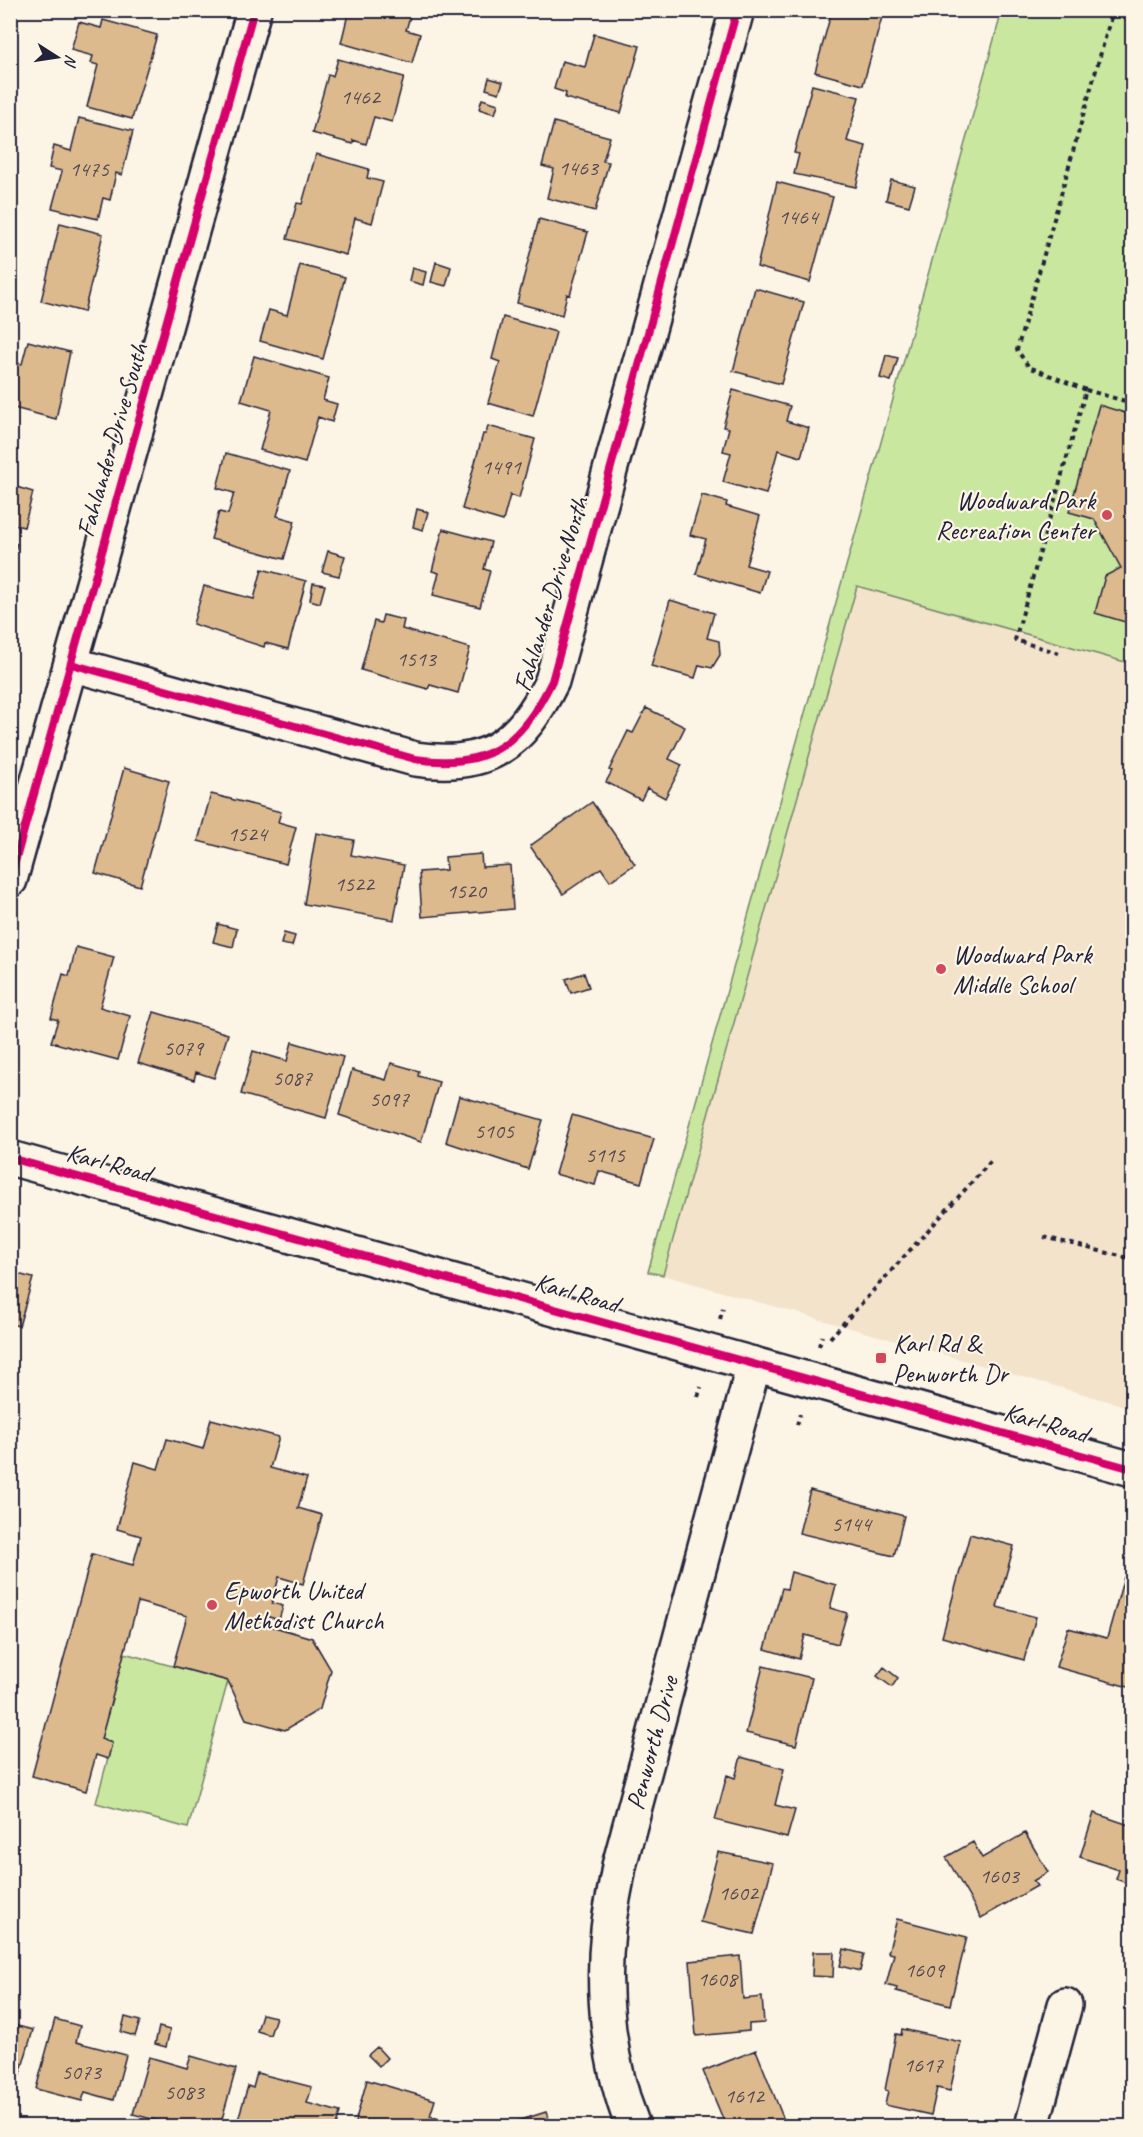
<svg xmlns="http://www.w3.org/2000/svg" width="1143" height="2137" font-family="Caveat,sans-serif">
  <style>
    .built { fill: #f3e3cb }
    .green { fill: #cae79f; stroke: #76846d; stroke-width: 1.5 }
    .building { fill: #ddb98e; stroke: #22223b; stroke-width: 1.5 }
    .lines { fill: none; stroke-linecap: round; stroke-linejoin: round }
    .minor-casing { stroke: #22223b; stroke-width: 38 }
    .secondary-casing { stroke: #22223b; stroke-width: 38 }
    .path { stroke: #22223b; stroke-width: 4; stroke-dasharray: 4.5 4.5; stroke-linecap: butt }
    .minor { stroke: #fcf5e5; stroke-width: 33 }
    .secondary { stroke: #fcf5e5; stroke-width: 33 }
    .cycleway-casing { stroke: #fcf5e5; stroke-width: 11 }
    .cycleway { stroke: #d6006c; stroke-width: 8 }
    .poi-dot { fill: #d1495b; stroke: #fcf5e5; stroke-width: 2 }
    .labels { text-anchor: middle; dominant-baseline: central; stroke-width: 4.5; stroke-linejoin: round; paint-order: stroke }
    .number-label { font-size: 22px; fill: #514850 }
    .street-label { font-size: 26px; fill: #22223b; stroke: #fcf5e5 }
    .poi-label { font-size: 26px; fill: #22223b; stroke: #fcf5e5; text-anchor: start }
  </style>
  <rect width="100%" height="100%" fill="#fcf5e5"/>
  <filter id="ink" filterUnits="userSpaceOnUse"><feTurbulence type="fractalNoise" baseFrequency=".0167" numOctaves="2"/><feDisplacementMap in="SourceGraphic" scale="12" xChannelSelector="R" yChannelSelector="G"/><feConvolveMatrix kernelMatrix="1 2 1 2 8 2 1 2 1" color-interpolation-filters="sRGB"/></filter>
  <g filter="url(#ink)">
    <path class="built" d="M857 586 1132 664V1408L663 1275Z"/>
    <path class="green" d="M1002 11H1132V664L857 586 663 1275 648 1272Z
      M124 1653 228 1681 188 1828 96 1803 112 1743 101 1739Z"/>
    <path class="building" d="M349 10H412L406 30 420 34 412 63 341 43Z
      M617 10H645L644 17Z
      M832 10H884L863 85 815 72Z
      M103 20 157 35 132 119 87 107 98 65 91 63 93 56 71 50 79 22 101 28Z
      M594 34 640 46 621 113 565 98 566 93 554 89 562 61 585 67Z
      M338 59 404 77 392 122 374 117 366 144 353 140V144L312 133 328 75 333 76Z
      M489 78 503 82 499 93 486 89Z
      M812 85 859 97 847 141 866 146 856 187 794 174 799 154 794 153Z
      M482 99 498 104 495 114 479 109Z
      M79 118 133 131 122 175 116 173 110 200 103 198 98 219 52 208 62 171 49 168 54 146 71 151Z
      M554 122 610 137 603 161 609 162 595 211 547 198 554 169 542 166Z
      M316 154 369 169 367 178 383 182 372 223 355 218 346 255 287 239 297 203 302 204Z
      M891 180 915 186 909 206 886 200Z
      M777 182 833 197 810 282 757 267Z
      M539 219 588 232 570 295 567 294 562 315 517 303Z
      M60 223 103 234 84 312 41 301Z
      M436 262 451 267 446 286 431 282Z
      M300 265 345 277 323 359 260 341 269 310 287 315Z
      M412 268 426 272 423 285 409 281Z
      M755 288 804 302 781 384 733 371Z
      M503 317 556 332 533 416 488 403 500 362 492 359Z
      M28 341 70 352 56 419 10 407 13 388 10 387V362L22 364Z
      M886 355 898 358 891 381 880 378Z
      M254 356 329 378 323 400 337 404 332 422 318 417 305 463 260 450 271 410 241 401Z
      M733 390 790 406 786 421 809 428 801 457 778 450 766 494 723 482 731 453 723 451 729 428 723 427Z
      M1099 405 1132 415V624L1095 613 1105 576 1121 568 1094 519 1069 512Z
      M488 426 535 439 519 498 510 495 503 521 462 509 483 434H486Z
      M226 453 290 471 277 516 295 521 284 559 211 539 219 512 228 514 234 493 217 488Z
      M10 485 33 492 24 527 10 524Z
      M702 495 727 502 726 506 760 516 746 565 767 571 760 593 696 574 706 539 690 535Z
      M417 509 428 512 423 530 413 527Z
      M443 529 491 542 484 569 490 571 480 607 433 595 439 573 432 571Z
      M10 542 17 544 10 567Z
      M328 551 345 556 339 576 322 572Z
      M262 569 306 581 288 649 265 643 264 647 193 624 204 586 254 599Z
      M313 583 325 585 320 603 310 600Z
      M670 600 714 613 707 638 719 641 720 655 712 668 699 665 695 678 651 666Z
      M383 615 404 620 402 629 470 648 458 693 430 685 428 689 361 670 374 621 381 623Z
      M646 708 685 727 669 759 682 765 665 798 647 788 641 800 606 782 612 771 609 770 628 731 633 733Z
      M124 768 169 781 140 886 95 873Z
      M211 794 281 812 278 822 296 827 286 864 198 841Z
      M592 802 635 864 610 881 601 868 563 894 530 846Z
      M316 833 354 840 351 855 404 865 394 920 304 904Z
      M481 854 482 867 510 865 513 909 422 917 419 872 446 870 445 857Z
      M218 924 237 929 233 947 213 942Z
      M284 933 295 936 292 946 281 944Z
      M76 947 114 957 100 1007 130 1016 118 1060 51 1042 58 1020 51 1018 63 974 69 976Z
      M584 973 589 987 571 993 566 979Z
      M154 1012 228 1034 214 1078 196 1072 194 1080 138 1063Z
      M292 1042 343 1057 326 1118 241 1094 253 1051 287 1061Z
      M391 1063 419 1071 418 1076 439 1082 421 1142 339 1115 352 1070 386 1080Z
      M459 1096 543 1120 528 1169 446 1142Z
      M572 1115 654 1139 641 1183 599 1171 595 1185 555 1174Z
      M10 1272 33 1278 19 1326 10 1324Z
      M211 1419 279 1437 270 1468 307 1478 298 1508 322 1515 303 1584 279 1577 272 1603 283 1606 279 1620 266 1616 271 1626 312 1638 331 1670 320 1709 285 1730 246 1719 228 1681 173 1666 187 1616 138 1602 101 1739 112 1743 108 1759 96 1755 86 1791 32 1776 92 1554 133 1565 141 1536 117 1529 135 1462 158 1469 167 1439 203 1449Z
      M810 1490 904 1516 894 1556 799 1533Z
      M970 1534 1014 1546 997 1607 1036 1617 1024 1660 942 1637Z
      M791 1572 836 1585 830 1608 847 1613 838 1644 805 1635 799 1659 765 1649 782 1588 787 1589Z
      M1124 1577 1132 1579V1688L1056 1667 1068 1628 1107 1638Z
      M763 1666 812 1678 796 1745 746 1733Z
      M884 1667 898 1678 892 1687 877 1676Z
      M741 1757 784 1769 775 1805 795 1810 787 1838 715 1820 727 1775 735 1778Z
      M1094 1813 1132 1826V1885L1116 1879 1119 1870 1080 1857Z
      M1025 1833 1048 1872 1033 1881 1037 1886 981 1918 946 1857 973 1842 982 1858Z
      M718 1852 773 1863 754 1934 700 1922Z
      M897 1919 967 1937 950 2005 896 1991 897 1988 886 1985 894 1954 888 1953Z
      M844 1949 864 1954 860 1971 840 1966Z
      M813 1952H834L833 1977 812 1976Z
      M740 1956 743 1999 762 1997 764 2023 749 2024V2031L696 2036 690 1961Z
      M262 2014 276 2017 270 2035 257 2031Z
      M125 2017 140 2021 135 2036 121 2032Z
      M55 2019 80 2026 76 2042 126 2055 114 2100 85 2092 82 2101 36 2089Z
      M10 2024 33 2030 18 2081 10 2079Z
      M159 2027 170 2030 166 2047 155 2044Z
      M902 2029 961 2042 950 2091 937 2088 931 2115 885 2105 888 2091 885 2090 896 2034 901 2035Z
      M377 2047 387 2058 379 2066 368 2055Z
      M756 2050 784 2120 768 2126H726L703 2071Z
      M191 2056 236 2069 220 2126H177L133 2114 149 2057 187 2068Z
      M257 2073 312 2087 307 2103 340 2112 336 2126H236L248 2086 253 2088Z
      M367 2080 435 2100 430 2116 444 2120 442 2126H354Z
      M546 2112 551 2126H512L511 2123Z"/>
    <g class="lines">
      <g class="minor-casing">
        <path id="minor" d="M71 664 415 759C488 770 521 744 552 681L737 10
          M10 880 254 10
          M633 2126C609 2067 601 1994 608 1930 610 1909 616 1887 619 1866L754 1364
          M1032 2126 1065 2005"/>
      </g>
      <g class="secondary-casing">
        <path id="secondary" d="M10 1158 1132 1469"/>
      </g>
      <path class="path" d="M1086 390 1132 403
        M1059 653 1015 640 1086 390 1029 367 1017 350 1113 10
        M1044 1237 1132 1259
        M720 1319 723 1308
        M830 1338 993 1159
        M819 1346 822 1336
        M698 1397 701 1387
        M797 1425 800 1414"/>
      <use href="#minor" class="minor"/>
      <use href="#secondary" class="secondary"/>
      <g class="cycleway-casing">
        <path id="cycleway" d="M71 664 415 759C488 770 521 744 552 681L737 10
          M10 880 254 10
          M10 1158 1132 1469"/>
      </g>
      <use href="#cycleway" class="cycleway"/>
    </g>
  </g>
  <g class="poi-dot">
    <circle cx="1107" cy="515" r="6"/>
    <circle cx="941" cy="969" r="6"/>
    <rect x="875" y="1352" width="12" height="12" rx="3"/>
    <circle cx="212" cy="1605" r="6"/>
  </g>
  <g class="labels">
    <g class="number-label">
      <text x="360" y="97">1462</text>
      <text x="578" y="168">1463</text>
      <text x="89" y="169">1475</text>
      <text x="798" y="217">1464</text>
      <text x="501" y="467">1491</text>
      <text x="416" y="659">1513</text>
      <text x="247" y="834">1524</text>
      <text x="354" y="884">1522</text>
      <text x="466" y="891">1520</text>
      <text x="183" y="1048">5079</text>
      <text x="292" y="1078">5087</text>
      <text x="389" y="1099">5097</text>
      <text x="494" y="1131">5105</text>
      <text x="605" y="1155">5115</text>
      <text x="851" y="1524">5144</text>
      <text x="999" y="1876">1603</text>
      <text x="738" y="1893">1602</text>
      <text x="924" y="1970">1609</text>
      <text x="717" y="1979">1608</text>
      <text x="923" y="2065">1617</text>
      <text x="81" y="2072">5073</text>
      <text x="184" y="2092">5083</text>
      <text x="744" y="2096">1612</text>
    </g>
    <g class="street-label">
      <text transform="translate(112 440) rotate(-74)">Fahlander Drive South</text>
      <text transform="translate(551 594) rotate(-73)">Fahlander Drive North</text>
      <text transform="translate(109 1163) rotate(15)">Karl Road</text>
      <text transform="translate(577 1293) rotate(16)">Karl Road</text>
      <text transform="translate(1046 1423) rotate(16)">Karl Road</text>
      <text transform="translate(652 1743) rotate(-75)">Penworth Drive</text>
    </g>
    <g class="poi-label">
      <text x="1095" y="500" text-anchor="end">Woodward Park<tspan x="1095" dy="30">Recreation Center</tspan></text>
      <text x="953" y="954">Woodward Park<tspan x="953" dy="30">Middle School</tspan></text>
      <text x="893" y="1343">Karl Rd &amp;<tspan x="893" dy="30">Penworth Dr</tspan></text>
      <text x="224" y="1590">Epworth United<tspan x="224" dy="30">Methodist Church</tspan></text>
    </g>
  </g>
  <rect width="1143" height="2137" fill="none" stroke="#fcf5e5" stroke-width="36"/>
  <rect x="18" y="18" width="1107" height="2101" fill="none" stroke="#22223b" stroke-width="2" filter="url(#ink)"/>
  <g transform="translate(57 57) rotate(102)" stroke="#fcf5e5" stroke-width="4.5" paint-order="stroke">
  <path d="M0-4.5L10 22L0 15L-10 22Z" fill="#22223b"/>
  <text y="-9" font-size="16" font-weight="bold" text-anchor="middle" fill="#22223b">N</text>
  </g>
</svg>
